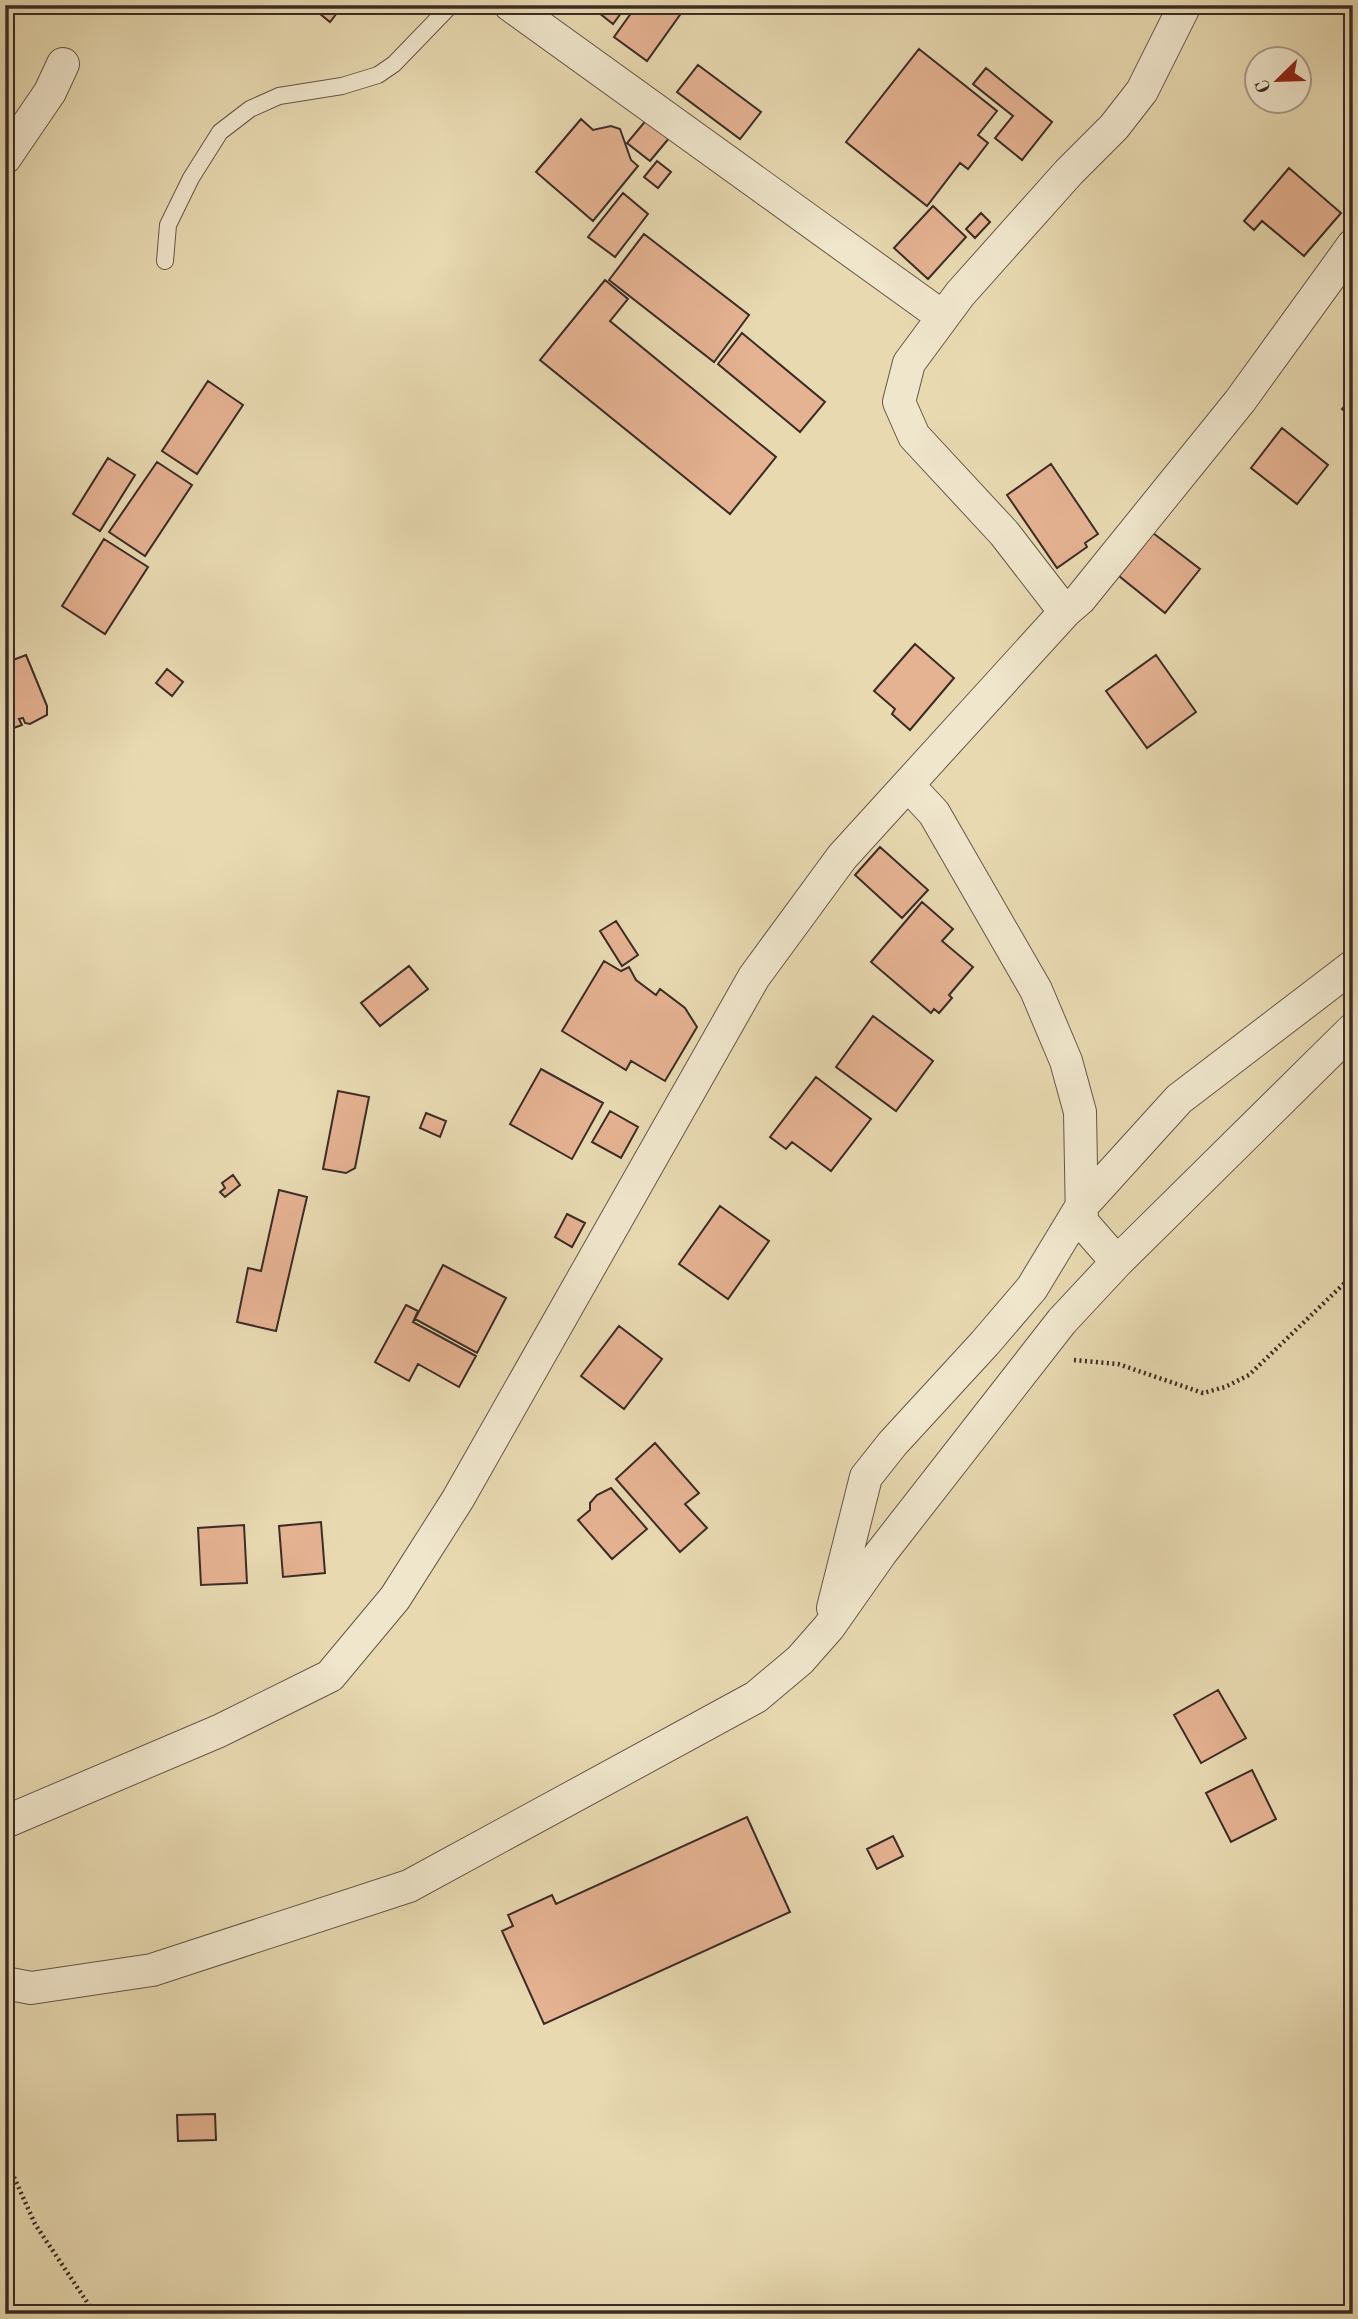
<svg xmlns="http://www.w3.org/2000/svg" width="1358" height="2319" font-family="'Old Standard TT',serif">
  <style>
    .building { fill: #e5b292; stroke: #3b2c26; stroke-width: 2 }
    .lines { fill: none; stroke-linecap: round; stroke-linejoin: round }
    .lane-casing { stroke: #665749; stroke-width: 18 }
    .street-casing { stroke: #665749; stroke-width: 34 }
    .path { stroke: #3b2c26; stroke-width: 4.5; stroke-dasharray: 2 3.5; stroke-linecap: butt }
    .lane { stroke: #f0e6cc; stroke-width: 16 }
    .street { stroke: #f0e6cc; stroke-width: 32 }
  </style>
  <rect width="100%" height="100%" fill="#e8d9b1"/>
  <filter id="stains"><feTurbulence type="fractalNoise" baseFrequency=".00286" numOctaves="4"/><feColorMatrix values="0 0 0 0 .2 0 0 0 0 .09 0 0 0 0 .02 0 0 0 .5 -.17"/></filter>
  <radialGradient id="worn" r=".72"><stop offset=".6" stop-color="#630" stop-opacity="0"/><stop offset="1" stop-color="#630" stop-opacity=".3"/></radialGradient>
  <path class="building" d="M309 5H343L330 22Z
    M589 5H627L613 24Z
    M637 5H687L647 61 614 37Z
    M919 49 997 111 978 135 988 143 968 169 960 163 927 206 846 142Z
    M698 65 761 112 740 139 677 92Z
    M986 68 1052 122 1022 160 995 138 1013 116 973 84Z
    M648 118 670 137 650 161 627 143Z
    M581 119 593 130 611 126 620 129 631 160 638 166 593 221 536 172Z
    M657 161 671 172 658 188 644 177Z
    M1289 168 1341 213 1304 256 1262 221 1254 230 1244 221Z
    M623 193 648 214 615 257 588 237Z
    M933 206 966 237 928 279 894 248Z
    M981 213 990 222 975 238 966 229Z
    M644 234 749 315 714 362 609 280Z
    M605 280 628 299 610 321 776 457 730 514 540 360Z
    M742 333 825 402 800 432 718 364Z
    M208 381 243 405 197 474 162 451Z
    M1353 395V418L1342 409Z
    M1282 428 1328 465 1297 504 1251 468Z
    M108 458 135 475 100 531 73 514Z
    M157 462 192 485 145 556 109 532Z
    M1051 464 1098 534 1085 543 1087 547 1057 568 1007 495Z
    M1153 533 1200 569 1165 613 1119 576Z
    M104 539 148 567 105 634 62 606Z
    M915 644 954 678 910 730 892 714 895 709 874 691Z
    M26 655 47 706V715L30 724 25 723 23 718 19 719 22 725 8 730 5 663Z
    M1156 655 1196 712 1147 748 1106 691Z
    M167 669 183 682 172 696 156 683Z
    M880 847 928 890 902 918 855 875Z
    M922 902 953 929 942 941 973 967 949 995 952 998 939 1013 934 1009 931 1013 871 962Z
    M616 921 638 955 622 966 600 931Z
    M604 961 621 971 629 967 636 980 656 995 660 989 685 1008 697 1027 665 1081 631 1061 626 1070 562 1031Z
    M409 966 428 989 380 1026 361 1003Z
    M873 1016 933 1061 896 1111 836 1067Z
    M541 1069 603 1103 572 1159 510 1124Z
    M816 1077 871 1119 831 1171 792 1142 786 1149 770 1137Z
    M338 1091 369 1097 355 1168 346 1173 323 1169Z
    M610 1111 638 1127 621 1158 592 1142Z
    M426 1113 446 1121 440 1137 420 1128Z
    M233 1175 240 1185 225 1197 220 1192 225 1188 222 1183Z
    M279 1190 307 1197 276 1331 237 1322 248 1268 261 1271Z
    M720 1206 769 1241 728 1299 679 1264Z
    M567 1214 585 1223 572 1247 555 1237Z
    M443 1265 506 1298 477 1353 415 1319Z
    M406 1305 418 1311 413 1322 476 1356 459 1387 418 1364 409 1381 375 1362Z
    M619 1326 662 1359 624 1409 581 1376Z
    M655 1443 699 1493 685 1504 707 1528 680 1552 616 1479Z
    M611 1488 647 1529 612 1559 578 1520 590 1510V1503L597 1495Z
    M321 1522 325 1573 283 1577 279 1526Z
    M244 1525 247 1583 201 1585 198 1528Z
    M1218 1690 1246 1738 1201 1763 1174 1715Z
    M1252 1770 1276 1819 1231 1842 1206 1793Z
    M747 1817 790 1912 544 2024 502 1931 513 1926 508 1915 552 1895 556 1904Z
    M893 1836 903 1856 877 1869 867 1849Z
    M215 2114 216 2140 178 2141 177 2115Z"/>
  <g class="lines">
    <g class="lane-casing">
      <path id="lane" d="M165 261 168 225 191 178 220 132 250 109 279 96 342 86 378 75 394 64 451 5"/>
    </g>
    <g class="street-casing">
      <path id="street" d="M510 5 943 317
        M5 158 50 92 63 64
        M1065 612 1080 599 1240 401 1353 245
        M908 785 934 813 1036 990 1066 1061 1080 1112 1082 1222 1117 1262
        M833 1608 866 1477 893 1443 985 1343 1032 1288 1081 1207 1179 1099 1353 966
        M5 1822 219 1731 330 1676 395 1598 458 1499 754 977 842 857 1065 612 1004 533 914 436 899 402 909 363 960 294 1069 172 1114 127 1142 91 1185 5
        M5 1983 31 1988 152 1970 409 1886 756 1697 800 1660 829 1627 881 1553 1062 1321 1117 1262 1353 1029"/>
    </g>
    <path class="path" d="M1074 1360 1118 1364 1203 1393 1225 1387 1249 1375 1353 1275
      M5 2157 35 2224 95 2314"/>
    <use href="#lane" class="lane"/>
    <use href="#street" class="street"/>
  </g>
  <rect width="1358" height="2319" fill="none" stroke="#e8d9b1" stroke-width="28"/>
  <rect x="7" y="7" width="1344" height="2305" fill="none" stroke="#3b2c26" stroke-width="3.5"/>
  <rect x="14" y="14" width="1330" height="2291" fill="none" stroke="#3b2c26" stroke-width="2"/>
  <g transform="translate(1278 80) rotate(247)"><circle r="33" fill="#f0e6cc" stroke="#a89c8a" stroke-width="2"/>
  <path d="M0-5L12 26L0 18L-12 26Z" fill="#8f2418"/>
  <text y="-10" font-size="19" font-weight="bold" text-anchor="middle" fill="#3b2c26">С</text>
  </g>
  <rect width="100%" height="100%" filter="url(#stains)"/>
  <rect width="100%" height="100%" fill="url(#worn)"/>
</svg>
